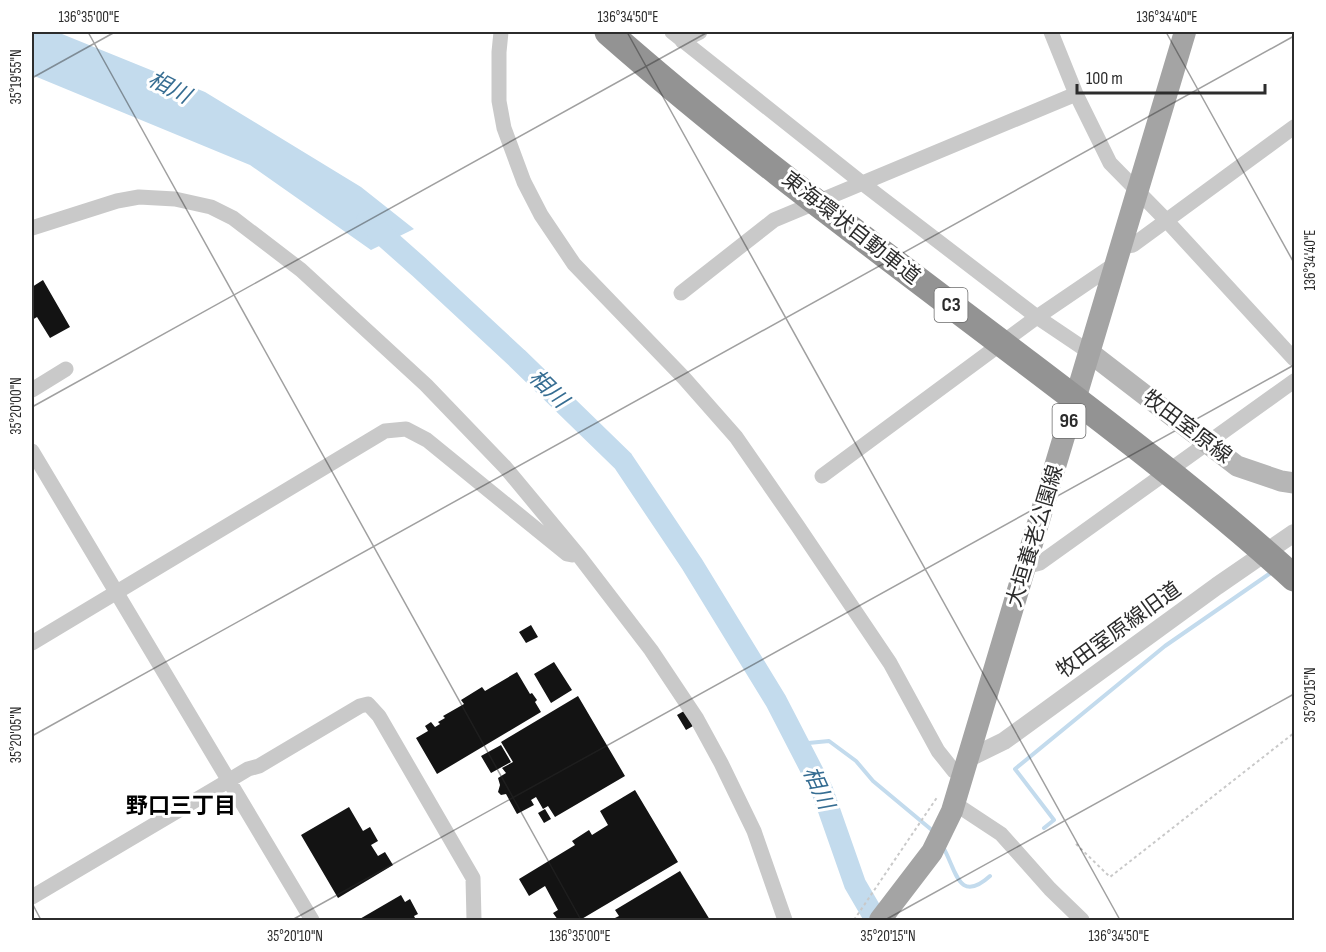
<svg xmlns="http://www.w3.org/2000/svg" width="1326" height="952" font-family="'Sofia Sans Condensed','Noto Sans JP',sans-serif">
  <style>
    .water { fill: #c3dbed }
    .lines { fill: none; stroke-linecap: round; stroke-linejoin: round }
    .stream { stroke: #c3dbed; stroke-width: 4 }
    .river { stroke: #c3dbed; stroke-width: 22 }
    .building { fill: #131313 }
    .path { stroke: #c9c9c9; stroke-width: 2; stroke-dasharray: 3 3; stroke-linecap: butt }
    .minor { stroke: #c9c9c9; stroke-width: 15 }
    .tertiary { stroke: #c9c9c9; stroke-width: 18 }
    .secondary { stroke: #b6b6b6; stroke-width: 21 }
    .primary { stroke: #a4a4a4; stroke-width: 22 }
    .motorway-bridge { stroke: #939393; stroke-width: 27 }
    .ticks { fill: none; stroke: #2c2c2c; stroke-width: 1.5; stroke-opacity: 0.45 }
    .labels { text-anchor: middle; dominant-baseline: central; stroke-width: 6; stroke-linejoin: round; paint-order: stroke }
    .shield { fill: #fff; stroke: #6b6b6b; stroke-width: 1.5 }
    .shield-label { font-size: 20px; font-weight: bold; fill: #2c2c2c }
    .street-label { font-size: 21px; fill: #2c2c2c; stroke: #fff }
    .water-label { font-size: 22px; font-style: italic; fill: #366d92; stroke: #fff }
    .neighbourhood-label { font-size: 22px; font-weight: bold; fill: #000; stroke: #fff }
    .neatline { fill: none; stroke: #2c2c2c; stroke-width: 2 }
    .ticks-label { font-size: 15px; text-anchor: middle; fill: #2c2c2c }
  </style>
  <rect width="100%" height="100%" fill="#fff"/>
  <path class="water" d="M32 32H57L205 92 361 187 414 229 371 250 250 165 32 75Z"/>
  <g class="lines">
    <path class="stream" d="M798 744 829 741 856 761 873 781 933 831
      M1044 828 1054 820 1015 769 1165 646 1272 572
      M943 847C956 869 958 905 990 876"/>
    <path class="river" d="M367 221 419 267 517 358 623 461 692 564 776 701 822 790 855 884 876 920"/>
  </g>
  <path class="building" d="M43 280 70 327 50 338 37 317 32 320V287Z
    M531 625 538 637 526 643 519 632Z
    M554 662 572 690 551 703 534 674Z
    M517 672 530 694 532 693 537 700 535 702 541 712 437 774 416 738 428 731 425 726 431 722 435 727 440 724 438 722 445 718 443 716 464 704 461 700 482 687 485 691Z
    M578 696 625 776 555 817 548 806 543 809 536 797 531 800 534 805 517 814 506 794 501 795 498 792 500 785 498 778 506 773 502 768 513 762 501 742Z
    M684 711 693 726 686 730 677 715Z
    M501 745 511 762 491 773 481 756Z
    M635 790 678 862 580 920H558L553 913 558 910 545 886 529 896 519 879 575 845 572 841 589 830 592 835 608 825 600 811Z
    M349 807 363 831 370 827 378 841 371 845 378 856 385 852 393 865 338 898 301 835Z
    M545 809 551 819 544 823 538 813Z
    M680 871 710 920H611L619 916 615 910Z
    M401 895 405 902 410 899 418 914 414 916 416 920H358Z"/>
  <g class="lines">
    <path class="path" d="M1076 844 1110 877 1294 733
      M854 920 938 796"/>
    <path class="minor" d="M501 32 499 52V101L504 128 524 182 541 215 574 264 684 378 736 437 797 525 890 663 938 751 954 771 962 776
      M672 32 862 183 1037 317 1089 352
      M1051 32 1076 94 1110 163 1166 220 1294 359
      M682 41 700 32
      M32 228 117 201 139 197 175 199 211 207 233 218 301 270 426 385 505 467 579 556 651 650 697 719 721 763 754 831 785 920
      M1121 247 1133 245 1294 127
      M681 293 774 220 1076 94
      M32 390 66 369
      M32 451 312 920
      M822 476 1037 317 1115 264
      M1025 567 1040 563 1294 381
      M32 643 385 431 406 429 427 440 567 554 572 555
      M954 803 1001 834 1050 889 1082 920
      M32 897 228 781 248 769 259 766 360 706 368 704 379 716 473 878 474 920"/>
    <path class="tertiary" d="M967 759 1004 741 1217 586 1294 533"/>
    <path class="secondary" d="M1089 352 1237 466 1281 481 1294 483"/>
    <path class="primary" d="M880 920 932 852 952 811 1185 32"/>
    <path class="motorway-bridge" d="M608 32C742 150 887 256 1029 364 1120 433 1210 502 1294 578"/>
  </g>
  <path class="ticks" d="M88 32 581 920M627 32 1120 920M1166 32 1294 263M32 78 115 32M32 407 708 32M32 736 1294 36M32 903 41 920M292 920 1294 365M885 920 1294 694"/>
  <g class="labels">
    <g class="shield">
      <rect x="934.5" y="288" width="33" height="34" rx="4.5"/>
      <rect x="1052.5" y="404" width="33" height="34" rx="4.5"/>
    </g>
    <g class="shield-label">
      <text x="951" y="305">C3</text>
      <text x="1069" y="421">96</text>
    </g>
    <g class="street-label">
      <text transform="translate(851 228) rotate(38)">東海環状自動車道</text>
      <text transform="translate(1187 427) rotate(37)">牧田室原線</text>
      <text transform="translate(1035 536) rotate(-73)">大垣養老公園線</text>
      <text transform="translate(1119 630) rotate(-36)">牧田室原線旧道</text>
    </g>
    <g class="water-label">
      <text transform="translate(169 88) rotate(27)">相川</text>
      <text transform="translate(548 389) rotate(44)">相川</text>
      <text transform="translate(818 788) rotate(66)">相川</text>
    </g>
    <g class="neighbourhood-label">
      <text x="181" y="806">野口三丁目</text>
    </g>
  </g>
  <rect width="1326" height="952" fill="none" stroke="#ffffff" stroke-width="66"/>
  <path d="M1077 84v9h188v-9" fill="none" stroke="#2c2c2c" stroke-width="3"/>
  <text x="1086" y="84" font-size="18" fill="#2c2c2c" stroke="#ffffff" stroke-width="4.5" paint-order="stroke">100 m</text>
  <rect x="33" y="33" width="1260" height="886" class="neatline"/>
  <g class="ticks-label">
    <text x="89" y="22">136°35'00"E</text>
    <text x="628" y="22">136°34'50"E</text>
    <text x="1167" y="22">136°34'40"E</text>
    <text transform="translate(16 77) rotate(-90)" y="5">35°19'55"N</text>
    <text transform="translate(1310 260) rotate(-90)" y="5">136°34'40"E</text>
    <text transform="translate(16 406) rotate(-90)" y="5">35°20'00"N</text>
    <text transform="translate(1310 695) rotate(-90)" y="5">35°20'15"N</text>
    <text transform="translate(16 735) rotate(-90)" y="5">35°20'05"N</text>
    <text x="295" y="941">35°20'10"N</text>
    <text x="580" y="941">136°35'00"E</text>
    <text x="888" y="941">35°20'15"N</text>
    <text x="1119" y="941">136°34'50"E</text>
  </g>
</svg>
